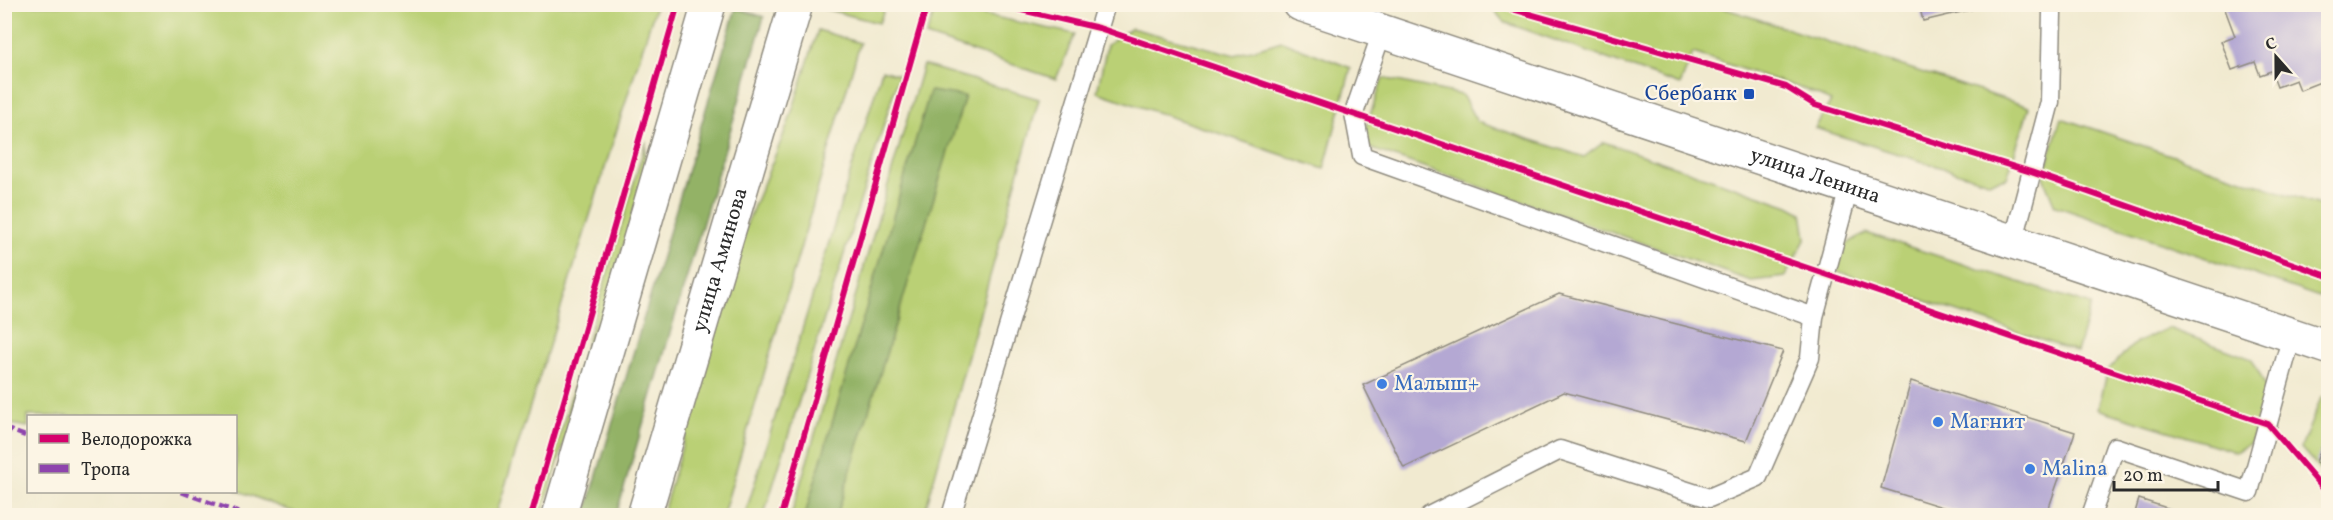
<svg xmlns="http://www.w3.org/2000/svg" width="2333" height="520" font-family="Vollkorn,serif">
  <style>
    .green { fill: #bad074; stroke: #727e50; stroke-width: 1.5 }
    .forest { fill: #93b266; stroke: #5f6e48; stroke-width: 1.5 }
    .building { fill: #b4a8d3 }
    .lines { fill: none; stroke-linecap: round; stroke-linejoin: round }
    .service-casing { stroke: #8e8a7e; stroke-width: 21 }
    .tertiary-casing { stroke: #8e8a7e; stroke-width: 36 }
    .secondary-casing { stroke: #8e8a7e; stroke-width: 36 }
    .service { stroke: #fff; stroke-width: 18 }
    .tertiary { stroke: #fff; stroke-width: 33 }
    .secondary { stroke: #fff; stroke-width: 33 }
    .quiet { stroke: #8e44ad; stroke-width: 4.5; stroke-dasharray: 9 4.5; stroke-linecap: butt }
    .cycleway-casing { stroke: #fcf5e5; stroke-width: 10 }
    .cycleway { stroke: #d6006c; stroke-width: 6 }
    .transit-dot { fill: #1a4fb4; stroke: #fcf5e5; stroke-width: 2 }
    .shop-dot { fill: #3f7fe0; stroke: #fcf5e5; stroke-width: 2 }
    .labels { text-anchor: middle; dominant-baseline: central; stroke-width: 4.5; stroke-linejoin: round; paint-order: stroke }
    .transit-label { font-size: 21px; fill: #164399; stroke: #fcf5e5; text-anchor: end }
    .street-label { font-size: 21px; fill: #2b2b2b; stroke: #fcf5e5 }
    .shop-label { font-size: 21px; fill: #366cbe; stroke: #fcf5e5; text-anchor: start }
  </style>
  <rect width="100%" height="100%" fill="#fcf5e5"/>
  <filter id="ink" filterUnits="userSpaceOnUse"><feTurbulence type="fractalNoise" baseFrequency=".0167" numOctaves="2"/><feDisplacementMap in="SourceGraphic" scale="12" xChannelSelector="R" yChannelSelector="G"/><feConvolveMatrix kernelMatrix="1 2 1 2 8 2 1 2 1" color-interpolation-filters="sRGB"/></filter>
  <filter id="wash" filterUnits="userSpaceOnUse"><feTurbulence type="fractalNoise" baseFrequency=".008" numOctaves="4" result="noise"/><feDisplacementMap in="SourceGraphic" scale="24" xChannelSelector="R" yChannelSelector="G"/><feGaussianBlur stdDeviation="1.35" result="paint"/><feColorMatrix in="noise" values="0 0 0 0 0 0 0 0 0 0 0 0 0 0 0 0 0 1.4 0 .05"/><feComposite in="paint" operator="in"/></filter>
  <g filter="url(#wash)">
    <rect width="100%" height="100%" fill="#f1ead0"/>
    <path class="green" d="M1496 4 1714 5 2029 107 2007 178 1988 182 1815 128 1831 101 1806 90 1693 53 1680 85 1504 22 1494 10Z
      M4 5H656L496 515H302L236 490V416H28V427L5 423Z
      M826 5V4L886 5 879 23 825 9Z
      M937 5 1075 34 1056 79 926 36Z
      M1131 28 1235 55 1282 41 1351 68 1324 169 1097 92 1107 45Z
      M818 30 860 43 723 515 662 516 743 233 788 124Z
      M923 65 1039 99 924 515 791 516Z
      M882 70 899 75 764 515H745Z
      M1383 78 1462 95 1477 122 1584 157 1604 142 1789 206 1802 213 1806 238 1785 277 1751 281 1369 148 1365 129Z
      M2061 118 2328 208V300L2055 206 2043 177Z
      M646 141 643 182 542 515 536 516Z
      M1866 233 2091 305 2077 352 1837 271 1841 247Z
      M2168 328 2252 359 2267 389 2250 444 2236 452 2098 409 2108 370 2134 344Z
      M2328 395V479L2301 448 2321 398Z"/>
    <path class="forest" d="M736 8 764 17 616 515H585Z
      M930 91 965 96 837 515H805Z"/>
    <g id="blocks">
      <path class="building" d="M1919 4H1991V5L1923 21Z
        M2223 4H2328V79L2300 90 2296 80 2277 87 2271 71 2260 75 2255 62 2232 70 2221 41 2235 36Z
        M1559 294 1783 351 1746 441 1564 392 1404 468 1363 385Z
        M1911 381 2075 432 2046 516H1971L1881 488Z
        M2328 430V467L2316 462Z
        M2139 499 2189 515V516H2134Z"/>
    </g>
  </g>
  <g filter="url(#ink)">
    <use href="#blocks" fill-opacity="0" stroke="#8e8a7e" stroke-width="1.5"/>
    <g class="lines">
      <g class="service-casing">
        <path id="service" d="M1382 32 1354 113 1362 156 1814 317 1849 188
          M2013 243 2050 102 2052 13 2051 4
          M951 516 1106 4
          M1429 516 1560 450 1709 498 1758 477 1810 358 1814 317
          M2091 516 2115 447 2249 492 2292 335"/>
      </g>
      <g class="tertiary-casing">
        <g id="tertiary">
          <path d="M559 516 709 4"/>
          <path id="s1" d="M644 516 796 4"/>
        </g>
      </g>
      <g class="secondary-casing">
        <g id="secondary">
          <path id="s2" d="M1300 4 2328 347"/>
        </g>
      </g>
      <use href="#service" class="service"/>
      <use href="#tertiary" class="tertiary"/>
      <use href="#secondary" class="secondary"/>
      <path class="quiet" d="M4 428 28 437
        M181 492 248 516"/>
      <g class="cycleway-casing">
        <path id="cycleway" d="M995 4 1099 28 2268 424 2328 494
          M1495 4 1786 87 1815 105 2031 172 2328 276
          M531 516 678 4
          M781 516 927 4"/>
      </g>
      <use href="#cycleway" class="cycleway"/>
    </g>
  </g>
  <rect class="transit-dot" x="1743" y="88" width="12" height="12" rx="3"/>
  <g class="shop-dot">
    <circle cx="1382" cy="384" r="6"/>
    <circle cx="1938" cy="422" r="6"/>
    <circle cx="2030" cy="469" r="6"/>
  </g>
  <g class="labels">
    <g class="transit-label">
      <text x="1737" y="94">Сбербанк</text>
    </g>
    <g class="street-label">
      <text stroke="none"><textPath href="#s2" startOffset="543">улица Ленина</textPath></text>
      <text stroke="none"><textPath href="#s1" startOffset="267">улица Аминова</textPath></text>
    </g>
    <g class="shop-label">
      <text x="1394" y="384">Малыш+</text>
      <text x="1950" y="422">Магнит</text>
      <text x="2042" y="469">Malina</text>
    </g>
  </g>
  <rect width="2333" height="520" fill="none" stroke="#fcf5e5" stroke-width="24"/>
  <rect x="27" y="415" width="210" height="78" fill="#fcf5e5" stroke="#a8a49b" stroke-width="1.5"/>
  <rect x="39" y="434" width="30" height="9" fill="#d6006c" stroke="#a8a49b" stroke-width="1.5"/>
  <text x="81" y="445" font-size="18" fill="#2b2b2b">Велодорожка</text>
  <rect x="39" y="464" width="30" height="9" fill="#8e44ad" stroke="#a8a49b" stroke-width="1.5"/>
  <text x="81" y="475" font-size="18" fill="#2b2b2b">Тропа</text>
  <g transform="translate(2276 57) rotate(339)" stroke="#fcf5e5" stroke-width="4.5" paint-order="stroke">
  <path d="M0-4.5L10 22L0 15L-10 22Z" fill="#2b2b2b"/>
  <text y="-9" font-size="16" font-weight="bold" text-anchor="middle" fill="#2b2b2b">С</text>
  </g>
  <path d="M2114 481v9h104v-9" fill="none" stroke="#2b2b2b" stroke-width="3"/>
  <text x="2123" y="481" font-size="18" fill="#2b2b2b" stroke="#fcf5e5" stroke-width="4.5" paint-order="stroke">20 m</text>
</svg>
